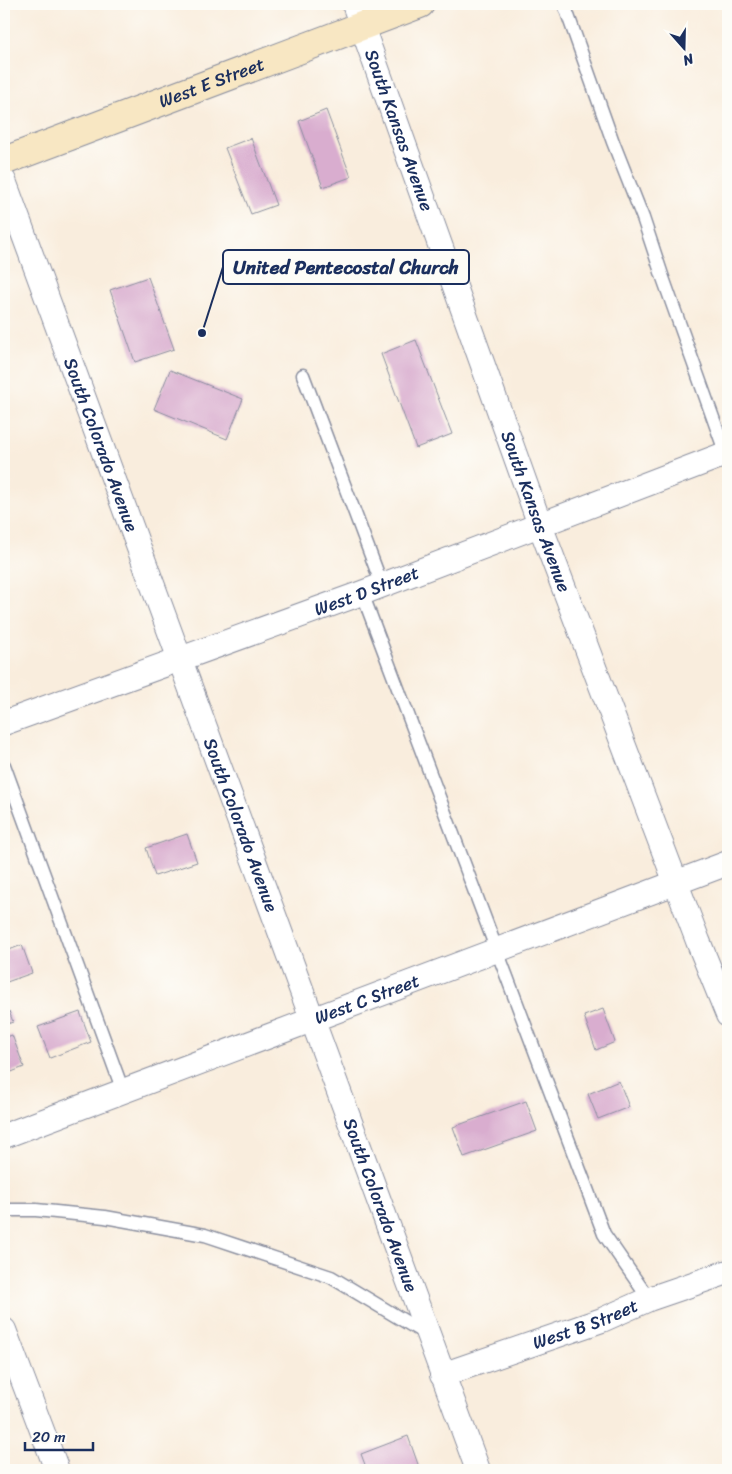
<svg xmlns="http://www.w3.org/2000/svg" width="732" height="1474" font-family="Sriracha,sans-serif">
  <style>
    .building { fill: #d9adcf }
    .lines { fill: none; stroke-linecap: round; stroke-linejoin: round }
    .service-casing { stroke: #8a8e9e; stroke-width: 15 }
    .minor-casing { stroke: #8a8e9e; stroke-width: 26 }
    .secondary-casing { stroke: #8a8e9e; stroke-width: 30 }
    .service { stroke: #fff; stroke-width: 12 }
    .minor { stroke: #fff; stroke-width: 24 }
    .secondary { stroke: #f8e7c3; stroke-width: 28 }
    .labels { text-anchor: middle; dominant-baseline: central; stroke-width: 4; stroke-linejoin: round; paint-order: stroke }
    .street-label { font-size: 18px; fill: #1b2f5e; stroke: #fdfcf7 }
    .leader { fill: none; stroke: #1b2f5e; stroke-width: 2 }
    .callout-dot { fill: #1b2f5e; stroke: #fdfcf7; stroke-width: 2 }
    .callout { fill: #fdfcf7; stroke: #1b2f5e; stroke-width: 2 }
    .callout-label { font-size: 19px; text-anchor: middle; font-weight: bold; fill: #1b2f5e }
  </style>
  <rect width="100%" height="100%" fill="#fdfcf7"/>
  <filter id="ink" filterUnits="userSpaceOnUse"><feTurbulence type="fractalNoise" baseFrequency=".02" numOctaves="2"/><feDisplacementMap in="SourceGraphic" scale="10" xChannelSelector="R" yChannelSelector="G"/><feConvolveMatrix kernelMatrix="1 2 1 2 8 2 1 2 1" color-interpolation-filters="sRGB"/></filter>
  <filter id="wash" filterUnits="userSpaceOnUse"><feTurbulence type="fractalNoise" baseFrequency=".0096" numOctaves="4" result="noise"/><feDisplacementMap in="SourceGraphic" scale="20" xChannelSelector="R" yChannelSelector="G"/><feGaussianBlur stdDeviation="1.12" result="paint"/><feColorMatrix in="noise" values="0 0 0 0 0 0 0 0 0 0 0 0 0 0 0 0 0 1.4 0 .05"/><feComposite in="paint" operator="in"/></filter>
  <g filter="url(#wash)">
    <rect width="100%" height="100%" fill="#f9eddd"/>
    <g id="blocks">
      <path class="building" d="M326 110 351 177 323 187 299 121Z
        M251 138 276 205 251 214 225 148Z
        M148 277 174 349 135 362 110 290Z
        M416 340 452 434 416 448 381 354Z
        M170 370 243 399 227 439 154 409Z
        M187 834 197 862 155 876 146 848Z
        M22 945 32 973 4 983V952Z
        M603 1009 615 1042 596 1050 584 1016Z
        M9 1011 13 1022 4 1025V1013Z
        M80 1012 91 1042 50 1058 38 1027Z
        M12 1035 24 1067 4 1075V1038Z
        M619 1081 629 1107 598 1119 588 1094Z
        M526 1101 537 1131 464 1157 453 1127Z
        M408 1436 420 1470H367L361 1454Z"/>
    </g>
  </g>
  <g filter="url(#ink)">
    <use href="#blocks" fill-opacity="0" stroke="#8a8e9e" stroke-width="1"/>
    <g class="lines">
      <g class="service-casing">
        <path id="service" d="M564 4 613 142 643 218 662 275 727 457
          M303 375 382 585
          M362 593 604 1234 649 1299
          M4 765 123 1091
          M4 1210H36L105 1217 205 1235 331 1277 426 1334"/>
      </g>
      <g class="minor-casing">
        <g id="minor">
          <path id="s1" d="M354 4 540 525 698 941 728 1015"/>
          <path id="s2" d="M4 181 478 1470"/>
          <path id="s3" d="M4 723 362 593 728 453"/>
          <path id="s4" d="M4 1136 728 863"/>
          <path d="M4 1330 57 1470"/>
          <path id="s5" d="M442 1375 602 1320 649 1299 728 1272"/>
        </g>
      </g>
      <g class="secondary-casing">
        <g id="secondary">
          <path id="s6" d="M4 161 420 4"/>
        </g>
      </g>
      <use href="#service" class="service"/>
      <use href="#minor" class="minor"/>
      <use href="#secondary" class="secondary"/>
    </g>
  </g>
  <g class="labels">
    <g class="street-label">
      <text stroke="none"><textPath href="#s6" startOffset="222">West E Street</textPath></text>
      <text stroke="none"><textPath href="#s1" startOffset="134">South Kansas Avenue</textPath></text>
      <text stroke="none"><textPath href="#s2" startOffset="281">South Colorado Avenue</textPath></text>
      <text stroke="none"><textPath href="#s1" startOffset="539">South Kansas Avenue</textPath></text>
      <text stroke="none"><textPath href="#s3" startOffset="386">West D Street</textPath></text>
      <text stroke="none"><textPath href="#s2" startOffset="686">South Colorado Avenue</textPath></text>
      <text stroke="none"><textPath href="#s4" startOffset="388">West C Street</textPath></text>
      <text stroke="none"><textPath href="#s2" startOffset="1091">South Colorado Avenue</textPath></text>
      <text stroke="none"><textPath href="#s5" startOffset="152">West B Street</textPath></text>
    </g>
  </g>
  <path class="leader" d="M202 333L223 267"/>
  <circle class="callout-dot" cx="202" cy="333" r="5"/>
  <rect class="callout" x="223" y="250" width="246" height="34" rx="5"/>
  <g class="callout-label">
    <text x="346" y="274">United Pentecostal Church</text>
  </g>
  <rect width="732" height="1474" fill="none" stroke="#fdfcf7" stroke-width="20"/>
  <g transform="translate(684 48) rotate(160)" stroke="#fdfcf7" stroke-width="4" paint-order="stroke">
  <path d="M0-4L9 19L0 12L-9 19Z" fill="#1b2f5e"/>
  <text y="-8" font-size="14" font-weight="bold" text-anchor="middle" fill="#1b2f5e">N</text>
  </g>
  <path d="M25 1442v8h68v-8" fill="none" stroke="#1b2f5e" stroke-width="2.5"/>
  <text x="32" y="1442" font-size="15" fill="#1b2f5e" stroke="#fdfcf7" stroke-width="4" paint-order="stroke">20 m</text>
</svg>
